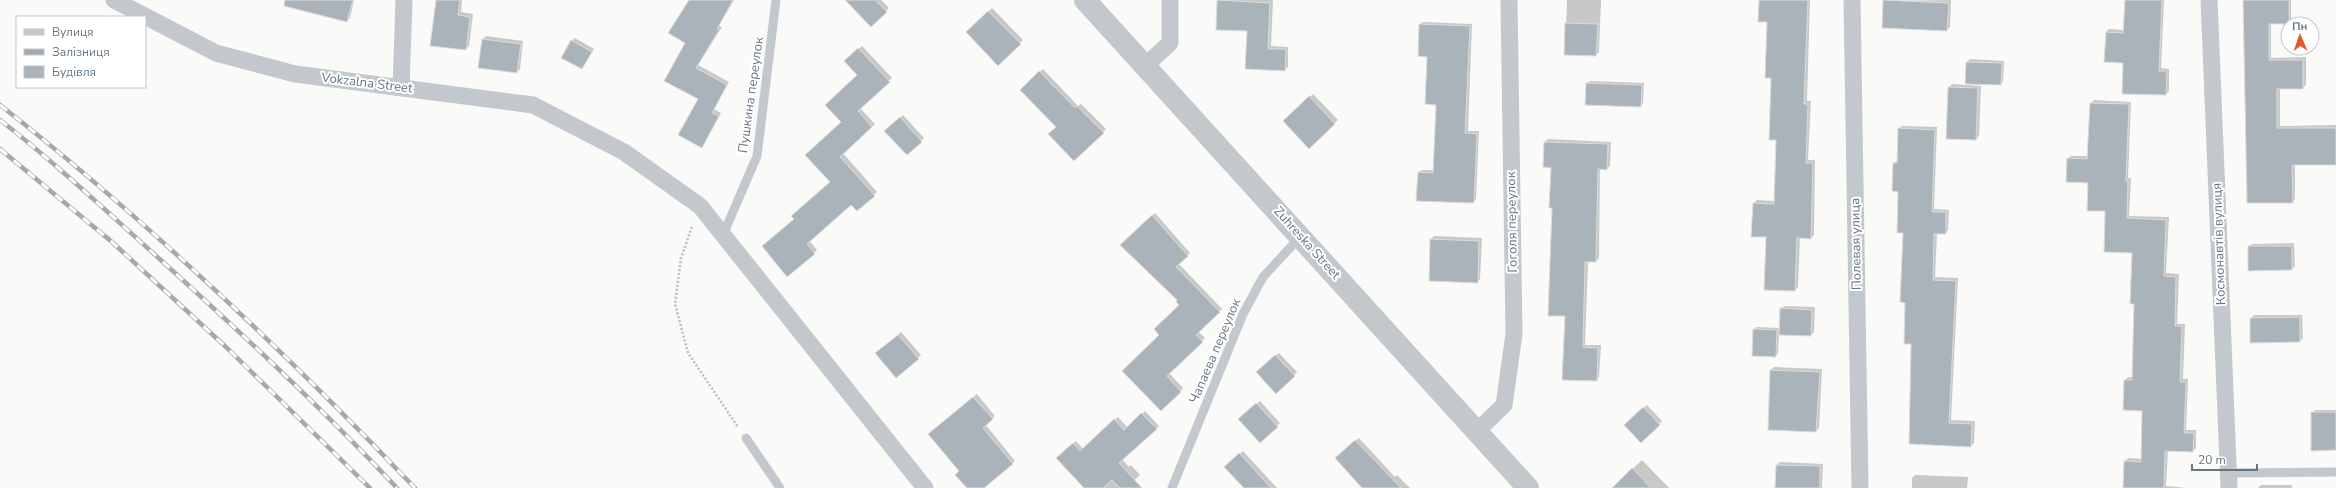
<svg xmlns="http://www.w3.org/2000/svg" width="2336" height="488" font-family="'Nunito Sans',sans-serif">
  <style>
    .shadow { fill: #0003 }
    .building { fill: #aab3b9; stroke: #dcdcda }
    .lines { fill: none; stroke-linecap: round; stroke-linejoin: round }
    .path { stroke: #bbbfc2; stroke-width: 2.5; stroke-dasharray: 2 2; stroke-linecap: butt }
    .service { stroke: #c3c8cc; stroke-width: 9 }
    .minor { stroke: #c3c8cc; stroke-width: 17 }
    .tertiary { stroke: #c3c8cc; stroke-width: 22 }
    .rail-casing { stroke: #a2aab0; stroke-width: 4.5 }
    .rail { stroke: #fff; stroke-width: 3; stroke-dasharray: 9; stroke-linecap: butt }
    .labels { text-anchor: middle; dominant-baseline: central; stroke-width: 4; stroke-linejoin: round; paint-order: stroke }
    .street-label { font-size: 13px; fill: #657683; stroke: #fff }
  </style>
  <rect width="100%" height="100%" fill="#fafaf8"/>
  <path class="shadow" d="M314 0H354L350 18 347 21Z
    M437 0H462L461 12 473 14 469 46 466 49Z
    M690 0H734L719 26 722 27 698 65 729 82 714 109 721 113 702 147 699 98 686 43Z
    M847 0H881L889 8 871 26Z
    M1219 0H1273L1271 46 1288 47V67L1285 70Z
    M1567 0H1601L1599 52 1596 55 1565 54Z
    M1760 0H1810L1807 101H1811L1808 160H1815L1814 235 1811 238 1800 237 1798 287 1795 290 1767 236 1754 203 1757 200 1775 201 1777 139 1768 21Z
    M1951 0 1950 27 1947 30 1884 1Z
    M2126 0H2164L2161 68 2169 69V91L2166 94 2124 62 2106 32 2109 29 2125 30Z
    M2244 0H2291V20L2288 23H2271V58L2306 57V85L2303 88H2280V126L2336 125V164H2295V199L2292 202Z
    M992 8 1023 40 998 64 967 32Z
    M1423 22 1472 24 1468 131H1479L1476 199 1473 202 1418 173 1422 170H1434L1437 104 1420 25Z
    M486 36 523 41 520 69 517 72 483 39Z
    M575 38 594 49 582 68 572 41Z
    M862 46 892 78 860 108 875 124 843 153 877 192 857 210 852 203 809 240 817 250 787 276 795 219 831 182 842 122 859 75 846 61Z
    M1970 59 2004 61 2003 81 2000 84 1967 62Z
    M1043 69 1078 106 1081 104 1106 129 1074 160 1057 127 1021 90Z
    M1590 81 1644 83 1643 103 1640 106 1587 84Z
    M1952 84 1981 86 1979 136 1976 139 1949 87Z
    M1313 94 1338 120 1309 147 1284 121Z
    M2094 100 2131 102 2128 178H2131L2129 216 2169 217 2166 273 2179 274 2177 324H2185L2183 379H2188L2186 430H2196V448L2193 451 2168 450 2166 486 2187 488H2124L2125 461 2128 458 2142 459 2143 410 2125 380 2128 377H2133L2136 303 2133 252 2089 182 2068 159 2071 156H2089L2091 103Z
    M903 115 924 138 907 154 886 131Z
    M1902 126 1937 127 1934 209 1949 210 1948 230 1945 233H1937L1935 277 1958 278 1951 420 1975 421 1974 443 1971 446 1910 443 1912 343 1906 302 1904 232 1894 163 1898 160 1899 129Z
    M1548 139 1611 142 1610 166 1607 169 1600 168 1599 258 1596 261H1588L1585 345H1601L1599 377 1596 380 1566 315 1553 208 1552 167 1545 142Z
    M1155 213 1190 253 1179 264 1222 309 1199 332 1205 338 1169 373 1183 388 1161 410V334L1180 305 1179 300 1122 245Z
    M1434 236 1482 238 1480 279 1477 282 1431 239Z
    M2294 243 2295 266 2292 269 2249 247 2252 244Z
    M1784 306 1815 307 1814 332 1811 335 1779 334 1778 353 1775 356 1754 330 1757 327 1780 328 1781 309Z
    M2254 315H2302L2303 338 2300 341 2251 318Z
    M901 332 921 355 918 358 880 351Z
    M1279 353 1297 372 1276 393 1257 372Z
    M1774 367 1822 369 1819 428 1816 431 1771 370Z
    M977 394 995 416 985 424 1015 461 983 488H968L960 471 933 431Z
    M1260 401 1280 423 1260 442 1240 419Z
    M1647 405 1662 421 1641 442 1625 425Z
    M2315 410H2336V449L2312 413Z
    M1145 411 1159 426 1122 459 1129 467 1131 465 1140 475 1126 488H1085L1057 458 1076 441 1083 449 1118 417 1128 428Z
    M1359 438 1395 477 1397 475 1410 488H1363L1336 458Z
    M1243 451 1277 488H1245L1226 467Z
    M1642 460 1669 488H1613L1619 482Z
    M1780 462 1823 464 1822 488H1776L1777 465Z
    M1915 475 1968 477 1967 488H1912V478Z
    M2261 485H2292V488H2258Z"/>
  <path class="building" d="M285 0H353L347 22 284 6Z
    M436 0H460L458 15 470 17 466 50 430 46Z
    M689 0H733L717 29 719 30 696 68 727 85 712 113 719 116 702 148 678 135 698 99 664 81 685 43 668 33Z
    M845 0H875L887 12 871 27Z
    M1217 0 1270 3 1268 49H1286L1285 71 1245 69 1247 31 1216 30Z
    M1759 0H1808L1804 104H1808L1806 163H1813L1811 239 1797 238 1795 291 1764 290 1766 237H1751L1753 203 1774 204 1776 140H1769L1771 78H1765L1767 22H1758Z
    M1883 0 1949 3 1947 31 1882 28Z
    M2125 0H2162L2159 71H2167L2166 95 2122 94 2123 63 2104 62 2106 32 2123 33Z
    M2243 0H2289V24H2269V60H2303V89H2277V128H2336V165H2292L2293 203H2247Z
    M988 11 1021 44 998 66 966 32Z
    M1565 23 1598 24 1596 56 1564 55Z
    M1419 24 1470 26 1465 133 1477 134 1474 203 1416 201 1418 172 1433 173 1436 105 1425 104 1427 57 1418 56Z
    M482 39 521 44 517 73 478 68Z
    M571 40 592 52 582 69 561 58Z
    M858 48 890 82 858 111 872 127 840 157 875 196 857 211 851 205 807 244 815 254 787 277 762 246 794 219 791 216 830 182 805 155 841 122 825 105 857 75 844 61Z
    M1966 62 2002 63 2001 85 1965 84Z
    M1039 71 1075 108 1077 106 1104 133 1074 161 1048 134 1056 127 1020 90Z
    M1586 83 1642 85 1641 107 1585 105Z
    M1948 87 1978 88 1976 140 1946 139Z
    M1309 96 1335 124 1309 149 1283 121Z
    M2090 103 2129 104 2126 181H2128L2127 218 2166 220 2164 276 2176 277 2175 326H2182L2180 382H2186L2184 433H2194L2193 452 2165 451 2164 488H2123L2124 461 2141 462 2142 411 2123 410 2124 380H2132L2134 304H2130L2132 253 2104 252 2105 211H2087L2088 183 2066 182 2067 158 2087 159Z
    M900 117 922 142 907 155 884 131Z
    M1898 128 1935 130 1932 212H1946V234H1934L1933 280 1956 281 1949 423 1972 424 1971 447 1909 444 1911 344H1904L1905 303 1900 302 1903 233H1897L1898 192 1892 191 1893 163H1897Z
    M1544 142 1608 144 1607 170 1598 169 1596 262H1585L1583 347 1598 348 1597 381 1562 380 1565 316H1548L1552 208H1549L1551 168 1543 167Z
    M1152 215 1188 256 1176 267 1220 312 1196 335 1203 342 1167 376 1181 392 1161 411 1122 371 1159 335 1154 329 1179 305 1176 302 1177 300 1120 245Z
    M1430 239 1479 241 1478 283 1429 281Z
    M2248 246H2292V270L2248 271Z
    M1780 308 1812 310 1811 336 1779 335Z
    M2300 317V342L2250 343V318Z
    M1753 329 1777 330 1776 357 1752 356Z
    M898 335 919 359 896 378 875 353Z
    M1275 355 1295 376 1276 394 1256 372Z
    M1770 370 1820 372 1816 432 1768 430Z
    M973 397 993 419 983 428 1013 464 984 488H967L955 475 959 471 928 434Z
    M1256 403 1278 427 1260 443 1238 419Z
    M1643 407 1660 425 1641 443 1624 425Z
    M2311 412H2336V450L2311 451Z
    M1141 413 1157 429 1119 463 1142 488H1120L1112 480 1103 488H1084L1056 458 1073 443 1080 451 1114 419 1124 430Z
    M1355 440 1401 488H1362L1335 458Z
    M1239 453 1271 488H1244L1224 467Z
    M1776 465 1820 466V488H1775Z
    M1632 468 1651 488H1612Z"/>
  <g class="lines">
    <path class="path" d="M692 227 681 258 675 304 688 353 738 427"/>
    <path class="service" d="M723 235 757 156 776 0
      M746 438 780 488
      M2229 473 2336 472
      M1172 488 1243 314 1263 277 1300 237"/>
    <path class="minor" d="M114 0 216 53 295 74 533 105 624 152 700 206 925 488
      M1852 0 1860 488
      M2209 0 2229 488
      M1145 66 1170 43V0
      M401 88 404 0
      M1476 432 1504 405 1514 334 1509 0"/>
    <path class="tertiary" d="M1085 0 1528 488"/>
    <g class="rail-casing">
      <path id="rail" d="M0 105C148 221 285 352 415 488
        M0 120C53 161 103 208 153 253 237 329 319 405 397 488
        M0 149 112 242 226 347 370 488"/>
    </g>
    <use href="#rail" class="rail"/>
  </g>
  <g class="labels">
    <g class="street-label">
      <text transform="translate(367 83) rotate(7)">Vokzalna Street</text>
      <text transform="translate(751 95) rotate(-82)">Пушкина переулок</text>
      <text transform="translate(1512 222) rotate(-91)">Гоголя переулок</text>
      <text transform="translate(1307 243) rotate(48)">Zuhreska Street</text>
      <text transform="translate(1856 244) rotate(-91)">Полевая улица</text>
      <text transform="translate(2219 244) rotate(-92)">Космонавтів вулиця</text>
      <text transform="translate(1215 351) rotate(-67)">Чапаева переулок</text>
    </g>
  </g>
  <rect x="16" y="16" width="130" height="72" fill="#ffffff" stroke="#c1c8cd"/>
  <rect x="24" y="29" width="20" height="6" fill="#c3c8cc" stroke="#c1c8cd"/>
  <text x="52" y="36" font-size="12" fill="#657683">Вулиця</text>
  <rect x="24" y="49" width="20" height="6" fill="#a2aab0" stroke="#c1c8cd"/>
  <text x="52" y="56" font-size="12" fill="#657683">Залізниця</text>
  <rect x="24" y="66" width="20" height="12" fill="#aab3b9" stroke="#c1c8cd"/>
  <text x="52" y="76" font-size="12" fill="#657683">Будівля</text>
  <g transform="translate(2300 36) rotate(358)"><circle r="19" fill="#ffffff" stroke="#c1c8cd"/>
  <path d="M0-3L7 15L0 10L-7 15Z" fill="#e4572e"/>
  <text y="-6" font-size="11" font-weight="bold" text-anchor="middle" fill="#657683">Пн</text>
  </g>
  <path d="M2192 464v6h65v-6" fill="none" stroke="#657683" stroke-width="2"/>
  <text x="2198" y="464" font-size="12" fill="#657683" stroke="#ffffff" stroke-width="3" paint-order="stroke">20 m</text>
</svg>
